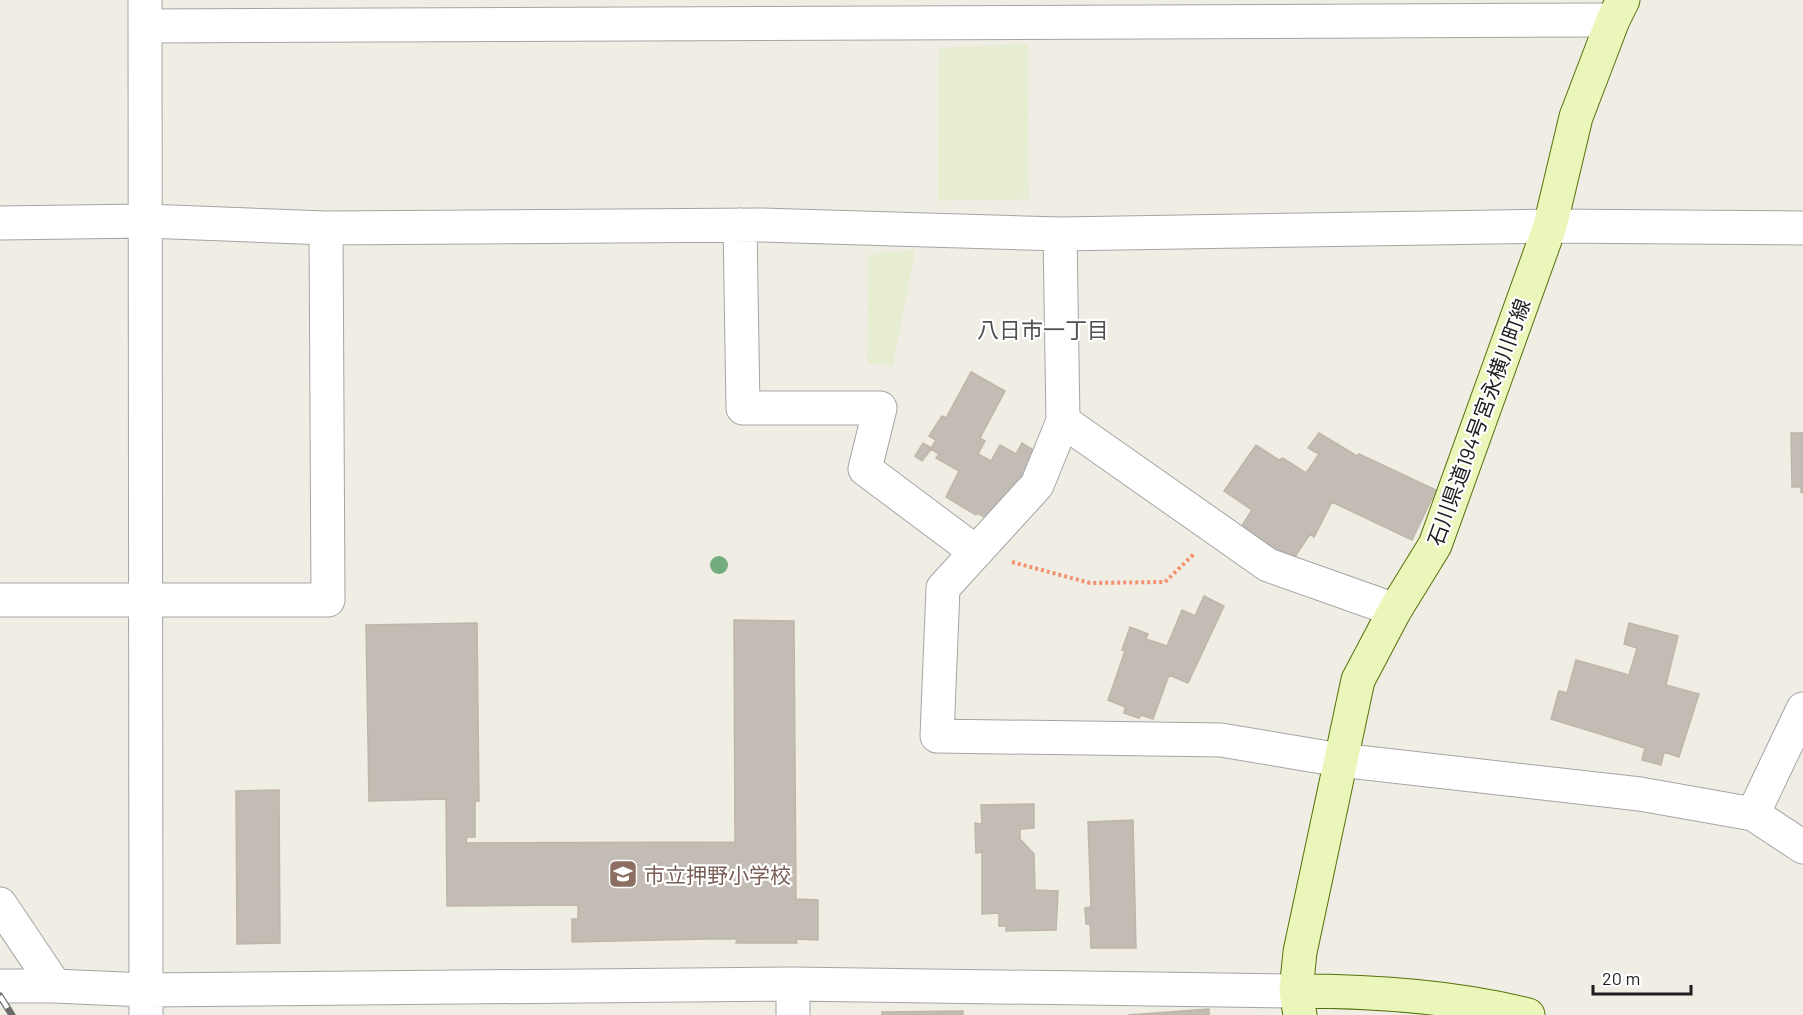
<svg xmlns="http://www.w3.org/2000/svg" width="1803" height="1015" font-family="Barlow,'Noto Sans JP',sans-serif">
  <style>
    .farmland { fill: #e6edd0 }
    .building { fill: #c3bcb4; stroke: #c0b6a7; stroke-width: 1.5 }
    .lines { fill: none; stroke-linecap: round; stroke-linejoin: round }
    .street-casing { stroke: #a5a5a5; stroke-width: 35 }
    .secondary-casing { stroke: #567109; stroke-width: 35 }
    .path { stroke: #f49170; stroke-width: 4; stroke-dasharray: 3 3; stroke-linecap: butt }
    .street { stroke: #fff; stroke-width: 33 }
    .secondary { stroke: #ebf7ba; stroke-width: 33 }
    .rail-casing { stroke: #6c6c6c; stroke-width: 7 }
    .rail { stroke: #fff; stroke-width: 4.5; stroke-dasharray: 14; stroke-linecap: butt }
    .tree { fill: #74ad7d }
    .labels { text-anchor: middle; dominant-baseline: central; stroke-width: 4.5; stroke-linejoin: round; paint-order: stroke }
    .street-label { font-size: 21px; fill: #1e1e1e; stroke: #fff }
    .education-label { font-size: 21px; fill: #785e54; stroke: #fff; text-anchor: start }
    .neighbourhood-label { font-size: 22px; fill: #515151; stroke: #fff }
  </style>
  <rect width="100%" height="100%" fill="#efede4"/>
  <path class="farmland" d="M1027 44 1029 199 938 201 939 48Z
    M915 250 893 366 867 363 869 254Z"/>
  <path class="building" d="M971 372 1005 391 980 438 985 441 978 454 991 461 1000 445 1016 454 1022 443 1040 454 990 520 977 513 976 515 946 497 959 471 936 458 939 454 931 449 922 461 915 456 923 443 931 448 936 440 929 436 942 416 946 418Z
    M1319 433 1357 456 1359 454 1436 490 1412 540 1332 502 1314 537 1310 534 1285 572 1234 538 1252 510 1224 491 1256 445 1279 460 1283 458 1306 473 1319 454 1308 448Z
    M1791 433H1803V493L1801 492V487H1792Z
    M1204 596 1224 606 1188 683 1169 675 1153 719 1141 715 1139 718 1124 713 1125 707 1108 700 1125 651 1122 650 1130 627 1148 634 1146 639 1167 646 1182 610 1195 616Z
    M734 620 794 621 796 899 818 900V940L796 939 797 943H736L737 939H708L572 942V919H578V905L447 906 446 799 369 801 366 625 477 623 479 801H475V837H467L466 843 735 842Z
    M1629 623 1678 636 1666 685 1699 694 1679 757 1664 752 1661 765 1642 760 1645 748 1551 719 1559 691 1567 693 1576 660 1629 675 1637 648 1624 644Z
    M1629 623 1678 636 1666 685 1699 694 1679 757 1664 752 1661 765 1642 760 1645 748 1551 719 1559 691 1567 693 1576 660 1629 675 1637 648 1624 644Z
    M279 790 280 943 237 944 236 791Z
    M1034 804V828L1020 829V839L1034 854 1035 890 1058 891 1056 930 1006 931V926H999V913L982 914V852L976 853 975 823 982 824 981 805Z
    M1133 820 1136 948H1091L1090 924H1086L1085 908 1091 907 1088 822Z
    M1209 1009V1015H1128Z
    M963 1011V1015H882V1012Z"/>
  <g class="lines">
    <g class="street-casing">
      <path id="street" d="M145 0 146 1015
        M146 26 1613 20
        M0 223 146 221 326 228 761 225 1060 234 1550 226 1803 228
        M740 225 743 408H880L865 469 976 552
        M1060 234 1063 421 1037 485 943 588 937 736 1221 740 1340 760 1640 794 1753 814 1803 847
        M1063 421 1268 565 1395 610
        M0 600H328L326 228
        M1753 814 1803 709
        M0 904 55 986
        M0 986H55L145 990 793 984 1296 991
        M793 1015V984"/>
    </g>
    <g class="secondary-casing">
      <path id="secondary" d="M1296 991C1374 991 1453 996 1528 1015
        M1300 1015 1296 991 1300 952 1358 680 1395 610 1435 545 1550 226 1576 117 1613 20 1623 0"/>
    </g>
    <path class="path" d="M1012 562 1090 583 1165 582 1194 554"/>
    <use href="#street" class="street"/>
    <use href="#secondary" class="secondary"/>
    <g class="rail-casing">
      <path id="rail" d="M0 996 12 1015"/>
    </g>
    <use href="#rail" class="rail"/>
  </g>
  <circle class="tree" cx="719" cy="565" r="9"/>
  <defs>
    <g id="school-square" transform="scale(1.5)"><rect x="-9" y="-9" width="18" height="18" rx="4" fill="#8d6e63" stroke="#fff"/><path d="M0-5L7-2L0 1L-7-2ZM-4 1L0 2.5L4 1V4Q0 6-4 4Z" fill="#fff"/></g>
  </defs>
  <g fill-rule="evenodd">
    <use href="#school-square" x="623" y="874"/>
  </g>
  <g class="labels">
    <g class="street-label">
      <text transform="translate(1478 422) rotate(-70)">石川県道194号宮永横川町線</text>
    </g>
    <g class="education-label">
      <text x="644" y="874">市立押野小学校</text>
    </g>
    <g class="neighbourhood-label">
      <text x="1043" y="329">八日市一丁目</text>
    </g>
  </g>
  <path d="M1593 985v9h98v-9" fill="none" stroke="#1e1e1e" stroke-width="3"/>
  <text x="1602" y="985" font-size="18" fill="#1e1e1e" stroke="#ffffff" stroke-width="4.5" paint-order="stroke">20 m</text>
</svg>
